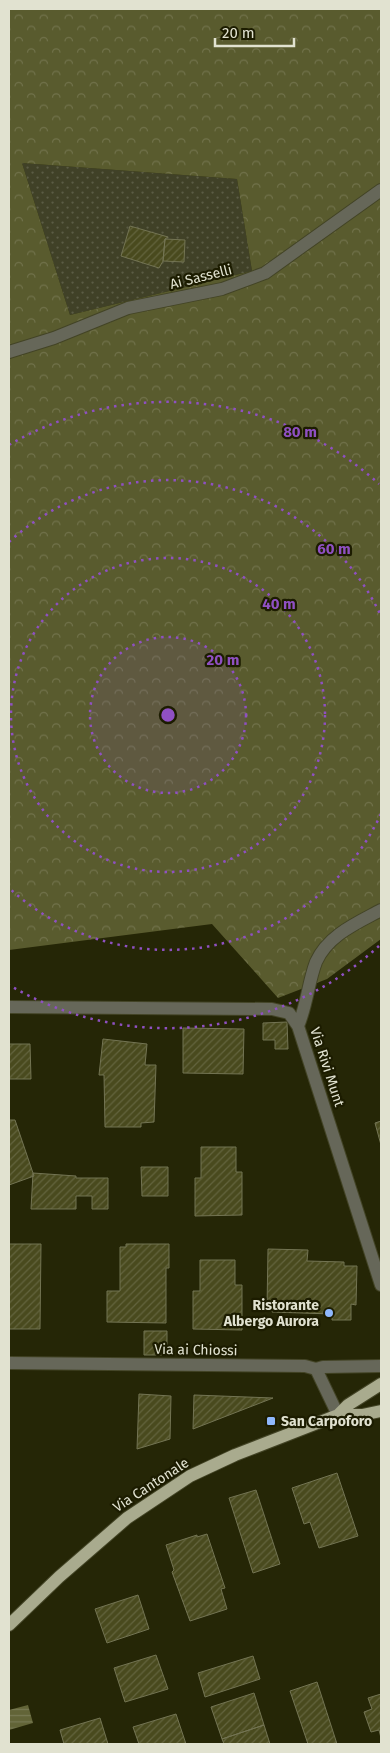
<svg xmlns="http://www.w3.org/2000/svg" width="390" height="1753" font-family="'Fira Sans',sans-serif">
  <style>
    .grass { fill: url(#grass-dots) }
    .forest { fill: url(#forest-crowns); fill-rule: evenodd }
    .water { fill: url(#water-rules) }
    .building { fill: url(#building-hatch); stroke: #737453 }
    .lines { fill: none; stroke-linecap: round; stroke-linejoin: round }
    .minor-casing { stroke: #434426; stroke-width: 14 }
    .major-casing { stroke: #434426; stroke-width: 14 }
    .minor { stroke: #666759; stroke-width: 12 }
    .major { stroke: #a9ab8e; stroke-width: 12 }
    .ring { fill: none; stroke: #8f50c2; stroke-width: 2.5; stroke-dasharray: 2.5 5 }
    .poi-dot { fill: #8fb8fd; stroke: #1c1c00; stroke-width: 2 }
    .labels { text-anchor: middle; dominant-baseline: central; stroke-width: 4.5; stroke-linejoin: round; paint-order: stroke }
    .street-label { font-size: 14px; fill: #e1e2d0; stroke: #1c1c00 }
    .poi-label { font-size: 14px; font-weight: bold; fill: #e1e2d0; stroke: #1c1c00; text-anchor: end }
    .centre { fill: #8f50c2; stroke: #1c1c00; stroke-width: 2.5 }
    .ring-label { font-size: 15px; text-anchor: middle; font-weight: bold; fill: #8f50c2; stroke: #1c1c00; stroke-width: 4.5; stroke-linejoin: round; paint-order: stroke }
  </style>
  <defs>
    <pattern id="grass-dots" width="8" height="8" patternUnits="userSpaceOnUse" patternTransform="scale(1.25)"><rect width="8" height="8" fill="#404127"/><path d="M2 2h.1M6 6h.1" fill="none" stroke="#5b5c45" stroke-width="1.8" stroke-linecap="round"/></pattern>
    <pattern id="forest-crowns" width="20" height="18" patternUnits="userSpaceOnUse" patternTransform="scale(1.25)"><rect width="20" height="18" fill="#595b2e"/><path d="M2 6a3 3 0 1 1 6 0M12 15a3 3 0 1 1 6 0" fill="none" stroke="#71724b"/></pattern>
    <pattern id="water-rules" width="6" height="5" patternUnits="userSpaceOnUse" patternTransform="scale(1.25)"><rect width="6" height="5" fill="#626437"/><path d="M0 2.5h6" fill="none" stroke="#787a53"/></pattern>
    <pattern id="building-hatch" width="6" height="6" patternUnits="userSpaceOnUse" patternTransform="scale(1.25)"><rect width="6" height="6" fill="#494a1e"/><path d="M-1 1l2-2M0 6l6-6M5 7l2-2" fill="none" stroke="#63643e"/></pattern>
  </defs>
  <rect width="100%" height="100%" fill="#252606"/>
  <path class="grass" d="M22 163 237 179 252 271 70 315Z"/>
  <path class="forest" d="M9 9H381V939L327 979 278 998 212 924 9 950ZM22 163 237 179 252 271 70 315Z"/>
  <path class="water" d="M28 1705 33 1723 9 1730V1710Z"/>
  <path class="building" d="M130 226 168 237 165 239 163 261 159 268 121 256Z
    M165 239 185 240 184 262 163 261Z
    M287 1022 288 1049H275V1040H263V1023Z
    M183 1028 244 1029 243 1074 183 1073Z
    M103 1039 147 1044 145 1065H156L154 1122 141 1123V1127H105L104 1075H99Z
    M9 1044H30L31 1079H9Z
    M9 1120H15L34 1176 9 1185Z
    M381 1121V1145L375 1123Z
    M201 1147H236V1172H242V1215L195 1216V1178H201Z
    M141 1167H168V1196H142Z
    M33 1173 76 1176V1178H108V1209H92V1196H76V1209H31Z
    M9 1244H41L40 1329H9Z
    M126 1244H169V1268H166V1323L107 1322V1291H120V1247H126Z
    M268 1249 308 1250 307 1261 344 1262V1266H357L356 1305 351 1304V1320H332V1314L272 1312V1309H267Z
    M200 1260H235V1285H242V1330L193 1329V1291H200Z
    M144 1331H167V1355H144Z
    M139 1394 171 1396 170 1439 137 1449Z
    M194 1395 273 1398 193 1429Z
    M337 1473 358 1536 319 1548 310 1522 304 1524 292 1488Z
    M256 1490 280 1564 253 1573 229 1498Z
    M207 1534 225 1588 221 1589 227 1609 190 1621 172 1572 174 1570 166 1545 197 1535V1537Z
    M138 1595 149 1629 107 1643 95 1609Z
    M156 1655 168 1689 125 1702 114 1668Z
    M253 1656 260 1679 205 1697 198 1673Z
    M317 1682 337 1744H308L290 1691Z
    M254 1693 264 1725 222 1739 211 1707Z
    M381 1694V1738L379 1730 371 1732 364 1712 372 1709 368 1698Z
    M176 1714 186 1744H139L133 1727Z
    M100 1718 108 1744H64L60 1730Z
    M264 1725 270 1744H224L222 1739Z"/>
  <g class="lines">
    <g class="minor-casing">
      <path id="minor" d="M9 352 54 338 128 308 222 289 265 273 381 190
        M9 1007 272 1009 289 1013 298 1026 381 1285
        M298 1026C307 1005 308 983 316 962 328 935 357 923 381 910
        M9 1363 305 1366 316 1369 323 1367 381 1366
        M316 1369 338 1415"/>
    </g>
    <g class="major-casing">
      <path id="major" d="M338 1415 348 1405 381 1384
        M9 1625 59 1577 127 1518 190 1476 235 1455 338 1415H362L381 1411"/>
    </g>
    <use href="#minor" class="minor"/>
    <use href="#major" class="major"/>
  </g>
  <circle cx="168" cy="715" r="78" fill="#8f50c2" fill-opacity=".12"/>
  <g class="ring">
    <circle cx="168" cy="715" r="78"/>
    <circle cx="168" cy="715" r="157"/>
    <path d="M381 814A235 235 0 0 1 9 888M9 542A235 235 0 0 1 381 616"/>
    <path d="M379 946A313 313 0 0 1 9 985M9 445A313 313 0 0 1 379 484"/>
  </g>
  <g class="poi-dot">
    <circle cx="329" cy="1313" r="5"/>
    <rect x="266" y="1416" width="10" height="10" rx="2.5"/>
  </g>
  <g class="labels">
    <g class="street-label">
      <text transform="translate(201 277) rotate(-14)">Ai Sasselli</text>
      <text transform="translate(327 1067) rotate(72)">Via Rivi Munt</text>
      <text transform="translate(196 1350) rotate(1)">Via ai Chiossi</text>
      <text transform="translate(151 1485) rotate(-33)">Via Cantonale</text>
    </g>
    <g class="poi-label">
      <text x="319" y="1305">Ristorante<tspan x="319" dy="16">Albergo Aurora</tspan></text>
      <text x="281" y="1421" text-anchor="start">San Carpoforo</text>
    </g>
  </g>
  <circle cx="168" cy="715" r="8" class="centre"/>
  <g class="ring-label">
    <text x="300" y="437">80 m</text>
    <text x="334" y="554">60 m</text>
    <text x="279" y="609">40 m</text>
    <text x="223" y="665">20 m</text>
  </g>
  <rect width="390" height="1753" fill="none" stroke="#e1e2d0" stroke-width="20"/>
  <path d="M215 38v8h79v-8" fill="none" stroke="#e1e2d0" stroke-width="2.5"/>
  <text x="222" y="38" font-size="15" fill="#e1e2d0" stroke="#1c1c00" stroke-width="4" paint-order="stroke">20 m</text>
</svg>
